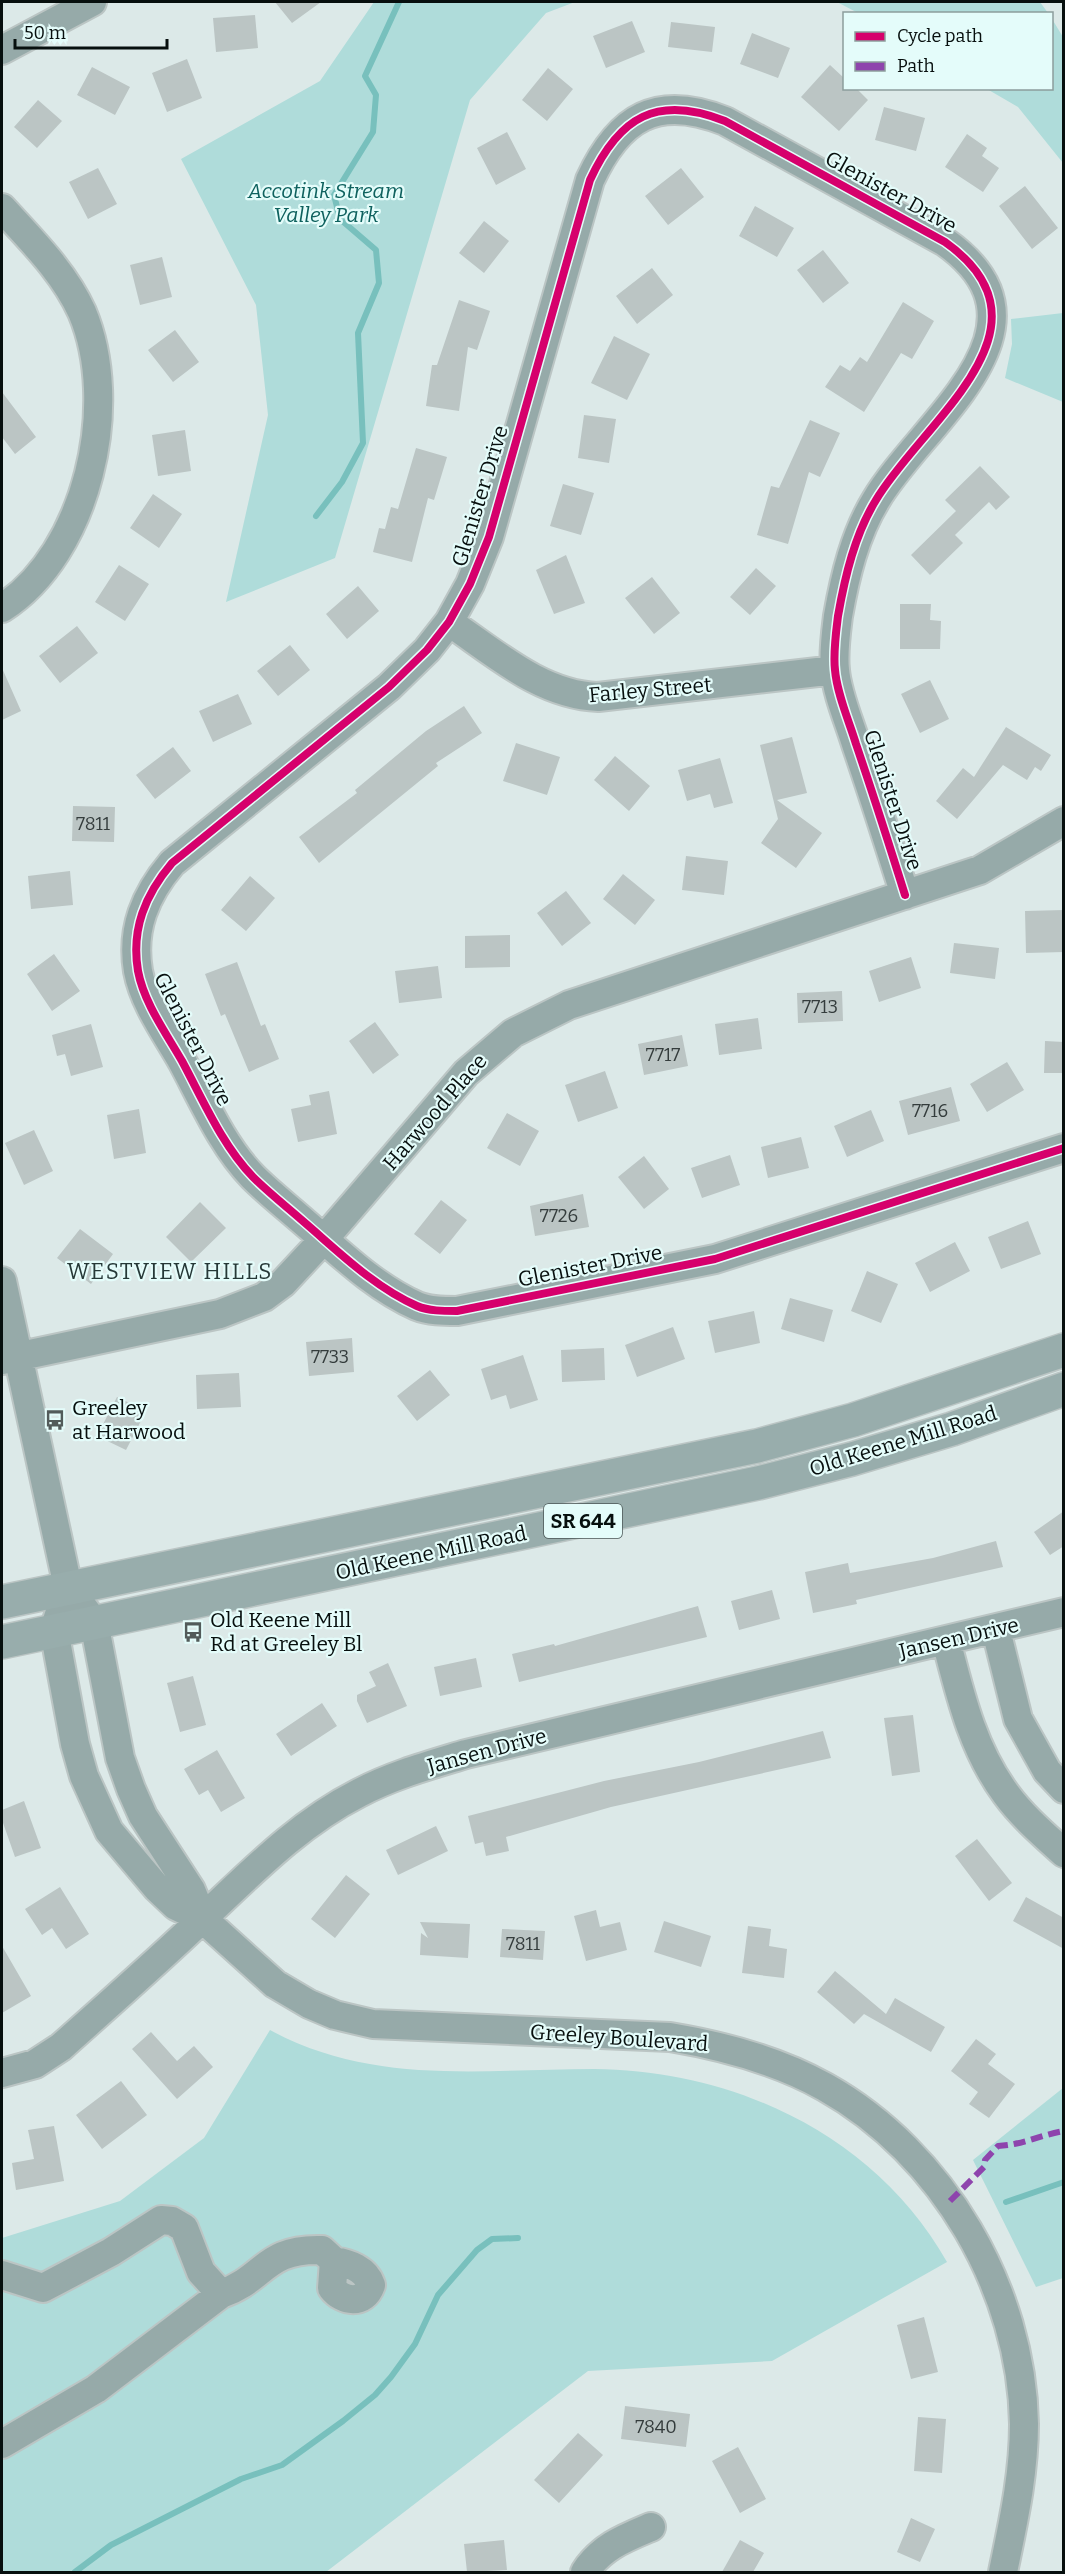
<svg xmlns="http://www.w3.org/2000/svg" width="1065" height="2574" font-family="Bitter,serif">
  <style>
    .green { fill: #afdcda }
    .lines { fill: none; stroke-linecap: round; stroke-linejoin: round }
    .stream { stroke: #78c0bd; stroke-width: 6 }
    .building { fill: #bbc5c4 }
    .minor-casing { stroke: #bbc5c4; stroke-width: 32 }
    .major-casing { stroke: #bbc5c4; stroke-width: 36 }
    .minor { stroke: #96aaa9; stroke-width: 28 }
    .major { stroke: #98adac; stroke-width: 33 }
    .quiet { stroke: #8e44ad; stroke-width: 6; stroke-dasharray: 12 6; stroke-linecap: butt }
    .cycleway-casing { stroke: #e4fcfa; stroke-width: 11 }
    .cycleway { stroke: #d6006c; stroke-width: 8 }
    .labels { text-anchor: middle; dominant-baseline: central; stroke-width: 4.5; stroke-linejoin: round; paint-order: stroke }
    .number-label { font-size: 18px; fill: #343c3c }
    .shield { fill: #e4fcfa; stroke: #495655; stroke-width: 1.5 }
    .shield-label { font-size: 20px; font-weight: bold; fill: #070f0e }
    .park-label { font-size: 21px; font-style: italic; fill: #0e615e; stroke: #e4fcfa }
    .street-label { font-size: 21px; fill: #070f0e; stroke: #e4fcfa }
    .poi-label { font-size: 21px; fill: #070f0e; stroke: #e4fcfa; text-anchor: start }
    .neighbourhood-label { font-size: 22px; letter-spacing: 1.5px; fill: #263837; stroke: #e4fcfa }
  </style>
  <rect width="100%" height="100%" fill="#dce9e8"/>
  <path class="green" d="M374 2H575L546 13 470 100 335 558 226 602 268 415 256 305 181 159 320 81Z
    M837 2H1040L1048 13H858Z
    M1052 19 1063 37V163L1018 107 987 89 1052 88Z
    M1063 313H1064L1063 402 1005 378 1012 344 1011 319Z
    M270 2030C373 2086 482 2069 594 2069 737 2070 876 2137 947 2262L772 2361 588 2371 326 2572H2V2238L120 2201 204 2138Z
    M1063 2088V2278L1036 2287 973 2160Z"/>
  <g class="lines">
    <path class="stream" d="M316 516 342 482 363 443 358 333 379 283 376 250 340 219 334 195 373 132 376 95 365 76 399 2
      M1006 2202 1064 2182
      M75 2572 111 2545 241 2479 282 2465 343 2421 375 2395 391 2377 415 2344 438 2295 477 2250 492 2239 518 2238"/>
  </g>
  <path class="building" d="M275 2H321L292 23Z
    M255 15 258 48 216 52 213 18Z
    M632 21 645 52 606 68 593 36Z
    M671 22 715 27 712 52 668 47Z
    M752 33 790 48 778 78 740 64Z
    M187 59 202 98 167 112 152 73Z
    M830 65 844 78V88H856L868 100 839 131 801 97Z
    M92 67 130 87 115 115 77 95Z
    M548 68 573 89 547 121 522 100Z
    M38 100 62 121 37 148 14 127Z
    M884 107 925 118 916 151 875 140Z
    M507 132 526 169 496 185 477 148Z
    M967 134 987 148 982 156 999 168 983 192 945 167Z
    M98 168 117 204 88 219 69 182Z
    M681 168 704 197 668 225 645 196Z
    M1025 186 1058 228 1032 249 999 206Z
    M755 206 794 228 777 257 739 236Z
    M484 221 509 241 484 273 459 253Z
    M823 250 849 283 823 303 797 270Z
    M162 257 172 297 140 305 130 265Z
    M652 268 673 295 637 324 616 296Z
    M459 300 490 311 477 350 468 347 459 411 426 406 432 365H437Z
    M903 302 934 321 912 359 901 353 864 412 825 387 840 365 850 371 860 357 867 362Z
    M175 330 199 362 173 382 148 350Z
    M614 336 650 354 627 400 591 383Z
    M2 392 36 437 15 454 2 437Z
    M584 415 616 419 609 463 578 458Z
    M810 420 840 433 820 477 809 472 788 544 757 535 771 486 779 488Z
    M185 430 191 471 158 476 152 435Z
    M416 448 447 457 434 500 428 498 412 562 373 552 379 528 385 529 391 507 398 509Z
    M980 466 1010 497 996 510 989 502 955 535 963 543 930 575 911 555 956 511 945 500Z
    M563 484 594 493 581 535 550 526Z
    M153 494 182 514 159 548 130 528Z
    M566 555 585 603 554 614 536 570Z
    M119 565 149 584 125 621 95 602Z
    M756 568 776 586 750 615 730 597Z
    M652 577 680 613 654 634 625 598Z
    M358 586 379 611 347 639 326 614Z
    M900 604H931L930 620 941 621 940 649H900Z
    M77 626 98 653 60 683 39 656Z
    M290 645 310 670 278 696 257 671Z
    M2 668 21 711 2 720Z
    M930 680 949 719 920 733 901 694Z
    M238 694 252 724 213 742 199 711Z
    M464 706 482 733 436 763 438 766 319 863 299 837 357 793 355 790 426 731Z
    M1006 727 1051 755 1041 771 1035 767 1027 780 1003 765 957 819 936 801 963 768 974 777Z
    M792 737 807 793 777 800 822 833 796 868 761 843 778 819 760 745Z
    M516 743 560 757 547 795 503 781Z
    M173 747 191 771 155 799 136 775Z
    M615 756 650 786 629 811 594 780Z
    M720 758 733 803 714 808 710 794 687 801 678 770Z
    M73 806 115 807 114 842 72 841Z
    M686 856 728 861 724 895 682 890Z
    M70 871 73 905 31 909 28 876Z
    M623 874 655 900 635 925 603 899Z
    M250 876 275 898 246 931 221 910Z
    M566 891 591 923 562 946 537 913Z
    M1064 910V952L1026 953 1025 911Z
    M510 935V967L465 968V936Z
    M954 943 999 948 995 979 950 973Z
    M54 954 80 991 52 1011 27 974Z
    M911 957 921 988 879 1002 869 971Z
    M237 962 261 1026 265 1024 279 1059 249 1072 225 1014 221 1016 205 974Z
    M438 966 442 998 399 1003 395 971Z
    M842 991 843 1021 798 1023 797 993Z
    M758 1018 762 1049 719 1055 715 1024Z
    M375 1022 399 1055 373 1074 349 1041Z
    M91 1024 103 1067 71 1076 65 1054 57 1056 52 1035Z
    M682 1035 688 1066 644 1075 638 1044Z
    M1045 1041 1064 1042V1073H1044Z
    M1007 1062 1024 1090 987 1112 970 1084Z
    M605 1071 618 1108 578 1122 565 1085Z
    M951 1087 960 1121 908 1135 899 1101Z
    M329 1091 337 1134 298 1142 291 1109 311 1105 309 1095Z
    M139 1109 146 1153 114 1159 107 1115Z
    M871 1110 884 1141 847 1157 834 1126Z
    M507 1113 539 1131 520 1166 487 1148Z
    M34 1130 53 1171 24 1185 5 1143Z
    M801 1137 809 1168 768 1178 761 1147Z
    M730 1155 740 1185 702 1198 691 1168Z
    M644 1156 669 1189 644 1209 618 1177Z
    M583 1194 589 1227 535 1236 530 1206Z
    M441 1200 467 1220 440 1254 414 1234Z
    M200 1202 226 1228 191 1262 166 1237Z
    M1028 1221 1041 1254 1001 1269 988 1237Z
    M80 1229 113 1254 91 1284 57 1258Z
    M955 1242 970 1271 930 1292 915 1263Z
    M867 1271 898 1284 881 1323 851 1311Z
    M790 1298 833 1310 824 1342 781 1329Z
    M754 1311 760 1343 715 1353 708 1321Z
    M673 1327 685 1359 637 1377 625 1345Z
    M352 1338 354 1372 309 1376 306 1342Z
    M604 1348 605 1380 562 1382 561 1350Z
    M523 1355 538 1400 510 1409 506 1395 491 1400 481 1369Z
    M430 1370 450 1395 417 1421 397 1396Z
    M239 1373 241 1407 197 1409 196 1375Z
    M117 1397 146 1411 126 1450 97 1436Z
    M1064 1511V1546L1050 1555 1034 1532Z
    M996 1541 1003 1567 856 1600 857 1604 813 1613 805 1572 848 1563 850 1573 933 1558Z
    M772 1590 780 1619 739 1630 731 1601Z
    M698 1606 707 1637 519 1682 512 1654 554 1644 555 1646Z
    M476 1658 482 1687 440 1696 434 1667Z
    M388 1663 407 1706 367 1723 357 1701V1695L376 1686 369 1672Z
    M193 1676 206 1725 180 1732 167 1683Z
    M322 1703 337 1726 291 1756 276 1734Z
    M913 1715 920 1772 892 1776 884 1718Z
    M823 1731 831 1758 611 1807 506 1837 509 1851 486 1856 483 1842 475 1844 468 1816 604 1781 699 1762Z
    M217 1750 245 1798 221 1812 208 1790 199 1795 184 1769Z
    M24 1801 41 1848 15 1857 2 1820V1810Z
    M436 1826 448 1851 398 1875 386 1850Z
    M977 1839 1012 1883 989 1901 955 1856Z
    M346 1875 370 1894 335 1938 311 1919Z
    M60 1887 89 1934 66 1949 52 1928 42 1935 25 1909Z
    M1026 1897 1064 1918V1949L1013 1921Z
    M596 1910 600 1927 620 1922 627 1950 586 1961 574 1916Z
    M664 1921 711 1936 701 1967 654 1952Z
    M420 1922 470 1924 468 1958 420 1955 421 1933 428 1938Z
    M748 1926 771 1929 769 1946 787 1949 784 1978 742 1973Z
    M502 1929 545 1931 543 1960 500 1957Z
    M2 1946 31 1996 2 2013Z
    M835 1971 886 2014 895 1998 945 2027 931 2052 864 2014 854 2024 817 1992Z
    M151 2032 177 2061 194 2046 213 2067 177 2099 132 2049Z
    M976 2039 996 2054 988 2064 1015 2084 989 2118 969 2104 978 2092 951 2071Z
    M121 2081 147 2115 102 2149 76 2115Z
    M54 2126 64 2181 16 2190 12 2163 34 2159 28 2130Z
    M924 2317 938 2372 911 2379 897 2325Z
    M625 2406 690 2414 686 2447 621 2439Z
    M918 2417 946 2419 942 2473 914 2471Z
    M578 2433 603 2455 559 2503 534 2480Z
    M738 2447 766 2499 740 2513 712 2461Z
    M911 2518 935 2529 920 2562 897 2552Z
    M504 2540 507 2570 467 2572 464 2544Z
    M740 2540 764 2553 753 2572H722Z"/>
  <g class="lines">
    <g class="minor-casing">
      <path id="minor" d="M2 50 92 2
        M2 208C31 240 64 272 82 312 121 404 88 553 2 608
        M449 622C495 653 541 695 598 697L835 670
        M905 895C889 844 873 794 856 744 849 721 837 694 835 670 833 653 836 632 838 616 845 576 855 534 876 500 922 422 1065 327 945 242L725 121C657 94 619 117 590 180L489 537 470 584 449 622 427 650 389 687 172 863C145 895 131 929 138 971 144 1003 166 1033 182 1061 203 1100 222 1145 253 1177 269 1193 287 1207 304 1222 339 1252 374 1287 417 1306 429 1311 443 1311 457 1311L715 1259 1064 1148
        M2 1281 68 1587 94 1622 120 1758 131 1789 143 1816 191 1890 203 1919
        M2 1360 220 1314 264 1297 283 1283 324 1239 466 1073 513 1033 569 1005 980 870 1064 821
        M68 1587 54 1630 75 1744 84 1776 109 1831 157 1888 176 1906 203 1919 275 1984 309 2004 335 2015 373 2024 670 2037C724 2046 777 2060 825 2087 943 2153 1022 2290 1024 2424 1024 2475 1013 2523 1003 2572
        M996 1630 1018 1719 1047 1771 1064 1789
        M946 1640C960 1694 972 1748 1006 1794 1022 1816 1043 1834 1064 1853
        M2 2073 35 2064 61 2047C109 2004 157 1962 203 1918 252 1872 298 1824 359 1793 393 1775 430 1765 466 1754L1064 1612
        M2 2275 43 2288 111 2252 161 2220 172 2221 184 2228 201 2272 221 2294 96 2389 2 2444
        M221 2294C265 2279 264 2248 322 2250L334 2261 332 2288C343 2302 364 2305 371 2285 366 2269 348 2263 334 2261
        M585 2572C601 2547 625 2538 651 2527"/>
    </g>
    <g class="major-casing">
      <path id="major" d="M2 1602 757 1446 853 1420 1064 1350
        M2 1642 758 1483 852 1459 952 1429 1064 1389"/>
    </g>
    <use href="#minor" class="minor"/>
    <use href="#major" class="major"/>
    <path class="quiet" d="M950 2201 984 2167 985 2160 998 2146C1022 2145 1040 2135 1064 2131"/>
    <g class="cycleway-casing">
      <path id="cycleway" d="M905 895C889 844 873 794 856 744 849 721 837 694 835 670 833 653 836 632 838 616 845 576 855 534 876 500 922 422 1065 327 945 242L725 121C657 94 619 117 590 180L489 537 470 584 449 622 427 650 389 687 172 863C145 895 131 929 138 971 144 1003 166 1033 182 1061 203 1100 222 1145 253 1177 269 1193 287 1207 304 1222 339 1252 374 1287 417 1306 429 1311 443 1311 457 1311L715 1259 1064 1148"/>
    </g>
    <use href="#cycleway" class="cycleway"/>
  </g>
  <defs>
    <g id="bus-bare" transform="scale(1.62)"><path d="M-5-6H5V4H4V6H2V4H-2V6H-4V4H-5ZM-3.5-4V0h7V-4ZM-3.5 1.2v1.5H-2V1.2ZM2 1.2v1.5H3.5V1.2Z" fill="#525b5a" stroke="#e4fcfa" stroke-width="2.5" paint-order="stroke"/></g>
  </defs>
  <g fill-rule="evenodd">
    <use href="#bus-bare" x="55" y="1420"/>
    <use href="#bus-bare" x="193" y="1632"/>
  </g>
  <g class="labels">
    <g class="number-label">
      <text x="93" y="824">7811</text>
      <text x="820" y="1007">7713</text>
      <text x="663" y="1055">7717</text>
      <text x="930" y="1111">7716</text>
      <text x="559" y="1216">7726</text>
      <text x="330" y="1357">7733</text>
      <text x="523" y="1944">7811</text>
      <text x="656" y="2427">7840</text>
    </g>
    <rect class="shield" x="544" y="1504" width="78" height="34" rx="4.5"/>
    <g class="shield-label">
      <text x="583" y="1521">SR 644</text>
    </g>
    <g class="park-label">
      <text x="326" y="191">Accotink Stream<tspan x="326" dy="24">Valley Park</tspan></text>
    </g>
    <g class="street-label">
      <text transform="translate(891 192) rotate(29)">Glenister Drive</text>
      <text transform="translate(480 496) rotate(-73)">Glenister Drive</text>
      <text transform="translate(650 690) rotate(-5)">Farley Street</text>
      <text transform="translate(893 800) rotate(72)">Glenister Drive</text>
      <text transform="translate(193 1039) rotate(63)">Glenister Drive</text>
      <text transform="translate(435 1112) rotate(-49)">Harwood Place</text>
      <text transform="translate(590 1266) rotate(-11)">Glenister Drive</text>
      <text transform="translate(903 1441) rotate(-17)">Old Keene Mill Road</text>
      <text transform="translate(431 1553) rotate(-12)">Old Keene Mill Road</text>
      <text transform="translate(959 1638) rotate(-13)">Jansen Drive</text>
      <text transform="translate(487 1751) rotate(-15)">Jansen Drive</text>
      <text transform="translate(619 2038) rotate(4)">Greeley Boulevard</text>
    </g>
    <g class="poi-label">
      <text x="72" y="1408">Greeley<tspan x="72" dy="24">at Harwood</tspan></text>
      <text x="210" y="1620">Old Keene Mill<tspan x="210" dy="24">Rd at Greeley Bl</tspan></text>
    </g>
    <g class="neighbourhood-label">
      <text x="170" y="1271">WESTVIEW HILLS</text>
    </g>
  </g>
  <rect width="1065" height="2574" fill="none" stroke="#070f0e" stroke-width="6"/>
  <rect x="843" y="12" width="210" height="78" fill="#e4fcfa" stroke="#8c9d9c" stroke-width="1.5"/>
  <rect x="855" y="32" width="30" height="9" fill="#d6006c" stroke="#8c9d9c" stroke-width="1.5"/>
  <text x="897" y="42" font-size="18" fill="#070f0e">Cycle path</text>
  <rect x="855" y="62" width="30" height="9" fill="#8e44ad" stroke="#8c9d9c" stroke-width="1.5"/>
  <text x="897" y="72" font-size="18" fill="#070f0e">Path</text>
  <path d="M15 39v9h152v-9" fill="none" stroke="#070f0e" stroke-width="3"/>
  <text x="24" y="39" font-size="18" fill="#070f0e" stroke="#e4fcfa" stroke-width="4.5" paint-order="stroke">50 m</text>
</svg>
